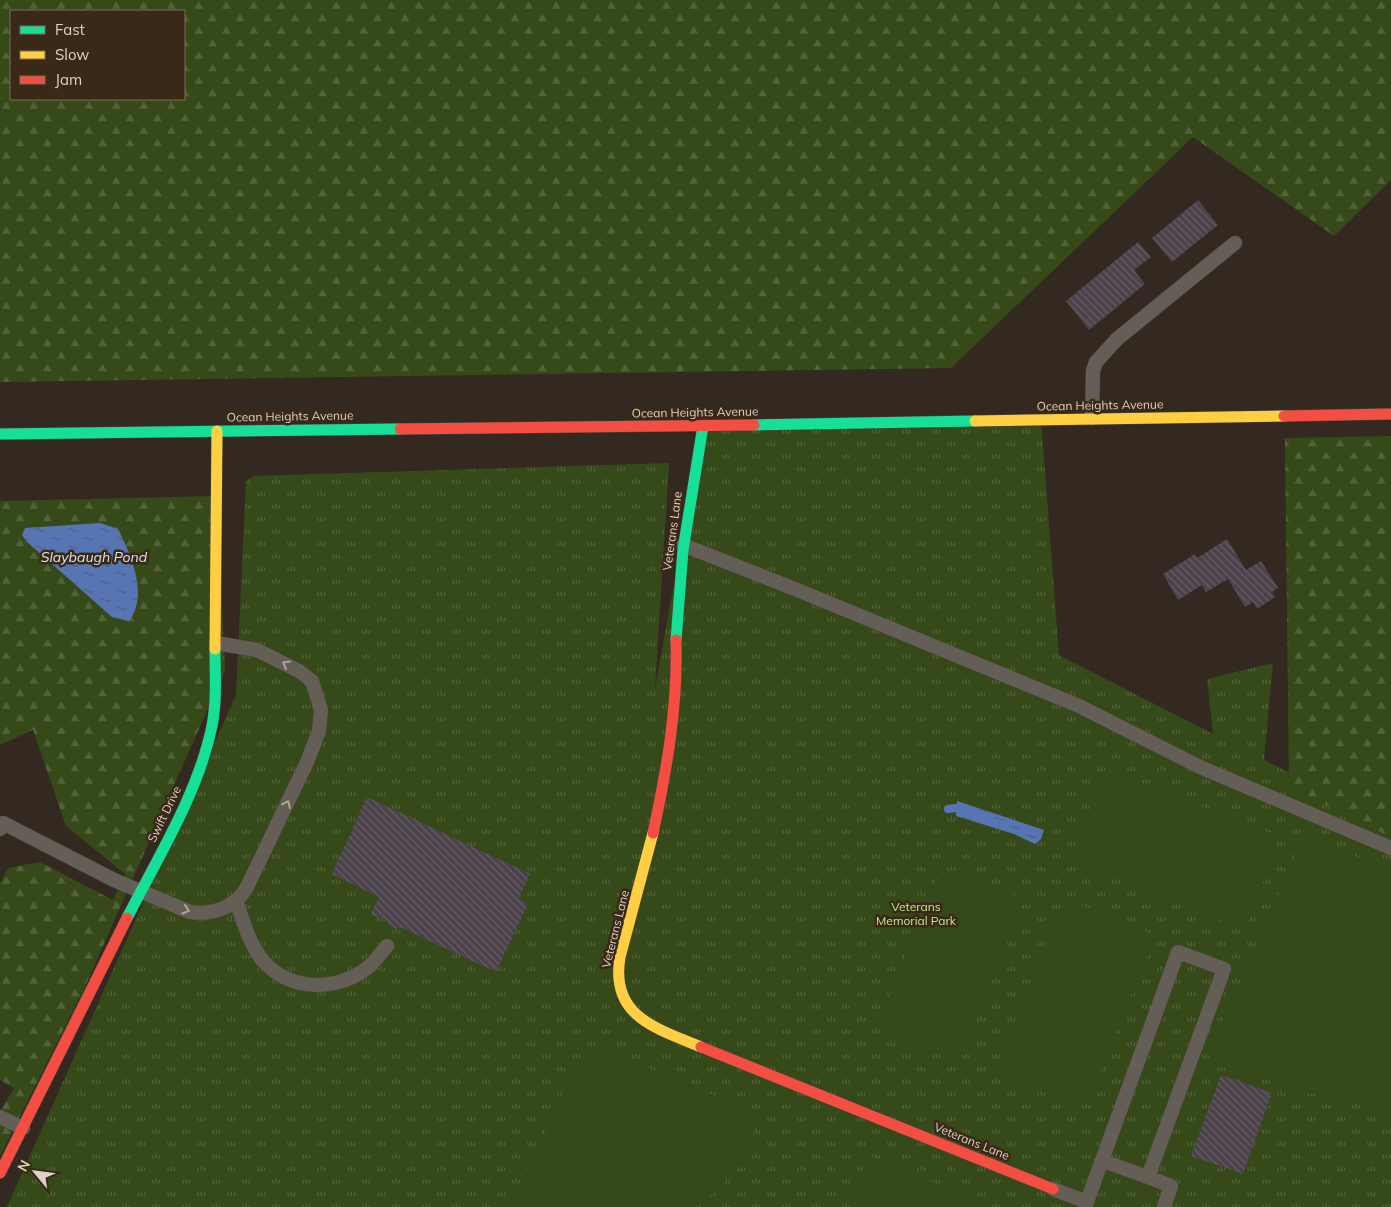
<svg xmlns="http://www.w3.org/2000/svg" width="1391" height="1207" font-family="Mulish,sans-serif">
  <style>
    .grass { fill: url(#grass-tufts) }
    .forest { fill: url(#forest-firs); fill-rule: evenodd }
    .garden { fill: #364a19 }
    .water { fill: url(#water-ripples) }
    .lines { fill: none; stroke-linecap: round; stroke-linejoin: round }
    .stream { stroke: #5675b2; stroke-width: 8 }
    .building { fill: url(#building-back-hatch) }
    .lane-casing { stroke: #4d443d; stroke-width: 15 }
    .fast-casing { stroke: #4d443d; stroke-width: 12 }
    .slow-casing { stroke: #4d443d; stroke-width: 12 }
    .jam-casing { stroke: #4d443d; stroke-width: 12 }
    .lane { stroke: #655e57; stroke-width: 14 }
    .fast { stroke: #16e098; stroke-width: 11 }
    .slow { stroke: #ffcf43; stroke-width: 11 }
    .jam { stroke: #f24e42; stroke-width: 11 }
    .oneway { stroke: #aea49b }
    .labels { text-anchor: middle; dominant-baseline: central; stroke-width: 5; stroke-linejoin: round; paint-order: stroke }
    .street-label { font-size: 12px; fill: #ded2c8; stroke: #3b2918 }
    .park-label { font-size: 12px; fill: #bbee87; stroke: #3b2918 }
    .water-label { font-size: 14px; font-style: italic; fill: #d9e3f6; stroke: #3b2918 }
  </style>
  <defs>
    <pattern id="grass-tufts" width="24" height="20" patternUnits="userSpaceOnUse" patternTransform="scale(1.25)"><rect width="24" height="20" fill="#364a19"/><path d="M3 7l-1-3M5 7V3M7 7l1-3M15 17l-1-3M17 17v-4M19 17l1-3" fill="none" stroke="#536339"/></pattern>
    <pattern id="forest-firs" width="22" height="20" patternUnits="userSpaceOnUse" patternTransform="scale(1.25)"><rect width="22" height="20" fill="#364a19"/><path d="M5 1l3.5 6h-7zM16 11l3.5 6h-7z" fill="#536339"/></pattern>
    <pattern id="water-ripples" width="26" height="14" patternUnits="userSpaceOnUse" patternTransform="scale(1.25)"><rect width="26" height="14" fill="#5675b2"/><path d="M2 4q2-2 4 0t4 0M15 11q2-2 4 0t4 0" fill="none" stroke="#4e5f83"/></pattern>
    <pattern id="building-back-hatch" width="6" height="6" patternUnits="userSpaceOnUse" patternTransform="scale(1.25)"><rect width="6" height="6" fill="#4c424c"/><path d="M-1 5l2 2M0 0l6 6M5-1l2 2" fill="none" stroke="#655c64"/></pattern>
  </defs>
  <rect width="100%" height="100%" fill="#332920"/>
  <path class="grass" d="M1041 419 1059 655 1213 734 1207 679 1273 663 1264 760 1391 824V1207H7L236 695 246 481 254 476 669 463 655 688 703 426Z"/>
  <path class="forest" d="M0 0H1391V180L1334 236 1193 137 951 368 0 382ZM184 11V99H11V11Z
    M1391 436V837L1289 787 1285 438Z
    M217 496 225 670 85 987 0 1156V1112L14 1088 0 1080V883L8 868 40 862 113 900 125 874 66 826 33 730 0 745V501Z"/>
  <path class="garden" d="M1112 772 1273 834 1277 845 1248 922 1235 926 1076 863 1075 853 1101 780 1104 775Z
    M1305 833 1346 853 1391 868V1120C1368 1105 1337 1091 1310 1094L1208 1062 1232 997 1240 984Z
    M957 870 1012 893C1018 901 1019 907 1017 917L967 1042C964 1048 961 1053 953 1055 942 1058 890 1037 885 1027 883 1022 883 1016 884 1011L934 884C941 875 946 872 957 870Z
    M1073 902 1146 931 1153 940 1090 1097 1085 1103 1077 1104 1004 1076 999 1071 997 1065 1060 908 1065 903Z
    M610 1052 761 1115 740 1160 719 1189 694 1207H510L577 1065Z
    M868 1155 990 1207H853L859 1180Z"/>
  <path class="water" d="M100 523 118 529C131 555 149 595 129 621L112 617 26 541 22 535 25 528Z
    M957 801 1044 830 1041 839 1035 844 1014 834 956 816Z"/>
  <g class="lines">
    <path class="stream" d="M948 809 956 808"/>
  </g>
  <path class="building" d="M1198 200 1218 225 1172 262 1152 238Z
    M1138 242 1151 257 1134 270 1145 284 1089 330 1066 301Z
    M1227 539 1246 570 1261 561 1278 588 1272 592 1275 597 1257 609 1253 602 1245 607 1228 579 1206 592 1202 585 1178 600 1163 574 1195 554 1197 558Z
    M367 797 530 874 519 899 528 904 496 972 400 927 397 929 388 925 387 921 371 914 379 897 332 874Z
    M1221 1075 1272 1093 1243 1174 1191 1156Z"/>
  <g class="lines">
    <g class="lane-casing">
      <path id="lane" d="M1092 418 1093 371 1096 362 1117 339 1235 243
        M683 545 795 589 1079 706 1200 767 1391 848
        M0 829 3 823 114 880 190 912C212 915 234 908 246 889L307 762 319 731 321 710 312 681 299 671 257 650 216 643
        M236 901C243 920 248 940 260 957 287 993 340 993 372 964 377 958 382 952 387 946
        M0 1117 23 1128
        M1103 1161 1148 1177
        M1053 1189 1087 1202
        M1085 1207 1178 952 1224 969 1148 1177 1171 1186 1164 1207"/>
    </g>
    <g class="fast-casing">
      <path id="fast" d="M754 425 975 421
        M0 434 400 429
        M676 640 683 550 703 426
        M127 918C158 857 198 794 212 726 217 700 215 675 215 649"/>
    </g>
    <g class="slow-casing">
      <path id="slow" d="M975 421 1284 416
        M215 649 217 431
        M653 833 620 957C610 1016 655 1028 701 1047"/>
    </g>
    <g class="jam-casing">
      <path id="jam" d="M1284 416 1391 414
        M400 429 754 425
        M653 833C667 769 678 705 676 640
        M701 1047 1053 1189
        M0 1173 127 918"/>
    </g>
    <use href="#lane" class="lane"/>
    <use href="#fast" class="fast"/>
    <use href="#slow" class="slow"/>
    <use href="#jam" class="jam"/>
  </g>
  <defs><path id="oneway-chevron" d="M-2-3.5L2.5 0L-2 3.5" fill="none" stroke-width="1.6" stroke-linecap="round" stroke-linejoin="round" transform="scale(1.25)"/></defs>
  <g class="oneway">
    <use href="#oneway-chevron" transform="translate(286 664) rotate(-151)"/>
    <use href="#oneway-chevron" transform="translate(287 804) rotate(-64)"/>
    <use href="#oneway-chevron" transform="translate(186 910) rotate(17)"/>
  </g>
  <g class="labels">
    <g class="street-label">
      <text transform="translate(1100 405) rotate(-1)">Ocean Heights Avenue</text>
      <text transform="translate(695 412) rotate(-1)">Ocean Heights Avenue</text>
      <text transform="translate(290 416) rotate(-1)">Ocean Heights Avenue</text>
      <text transform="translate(672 531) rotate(-82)">Veterans Lane</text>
      <text transform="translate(164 814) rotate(-64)">Swift Drive</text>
      <text transform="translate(615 929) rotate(-76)">Veterans Lane</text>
      <text transform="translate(972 1141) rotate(22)">Veterans Lane</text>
    </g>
    <g class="park-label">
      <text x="916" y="906">Veterans<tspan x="916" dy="14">Memorial Park</tspan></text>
    </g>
    <g class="water-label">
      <text x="94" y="557">Slaybaugh Pond</text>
    </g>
  </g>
  <rect x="10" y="10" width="175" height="90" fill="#3b2918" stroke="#7c6d5e"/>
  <rect x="20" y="26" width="25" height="8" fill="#16e098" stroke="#7c6d5e"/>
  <text x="55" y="35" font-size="15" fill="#ded2c8">Fast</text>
  <rect x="20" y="51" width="25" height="8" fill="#ffcf43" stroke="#7c6d5e"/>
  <text x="55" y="60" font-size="15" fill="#ded2c8">Slow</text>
  <rect x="20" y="76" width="25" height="8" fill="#f24e42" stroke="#7c6d5e"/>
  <text x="55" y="85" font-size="15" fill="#ded2c8">Jam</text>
  <g transform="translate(35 1172) rotate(299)" stroke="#3b2918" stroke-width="4" paint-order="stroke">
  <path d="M0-4L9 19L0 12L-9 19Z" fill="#ded2c8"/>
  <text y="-8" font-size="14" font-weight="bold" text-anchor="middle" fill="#ded2c8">N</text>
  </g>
</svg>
